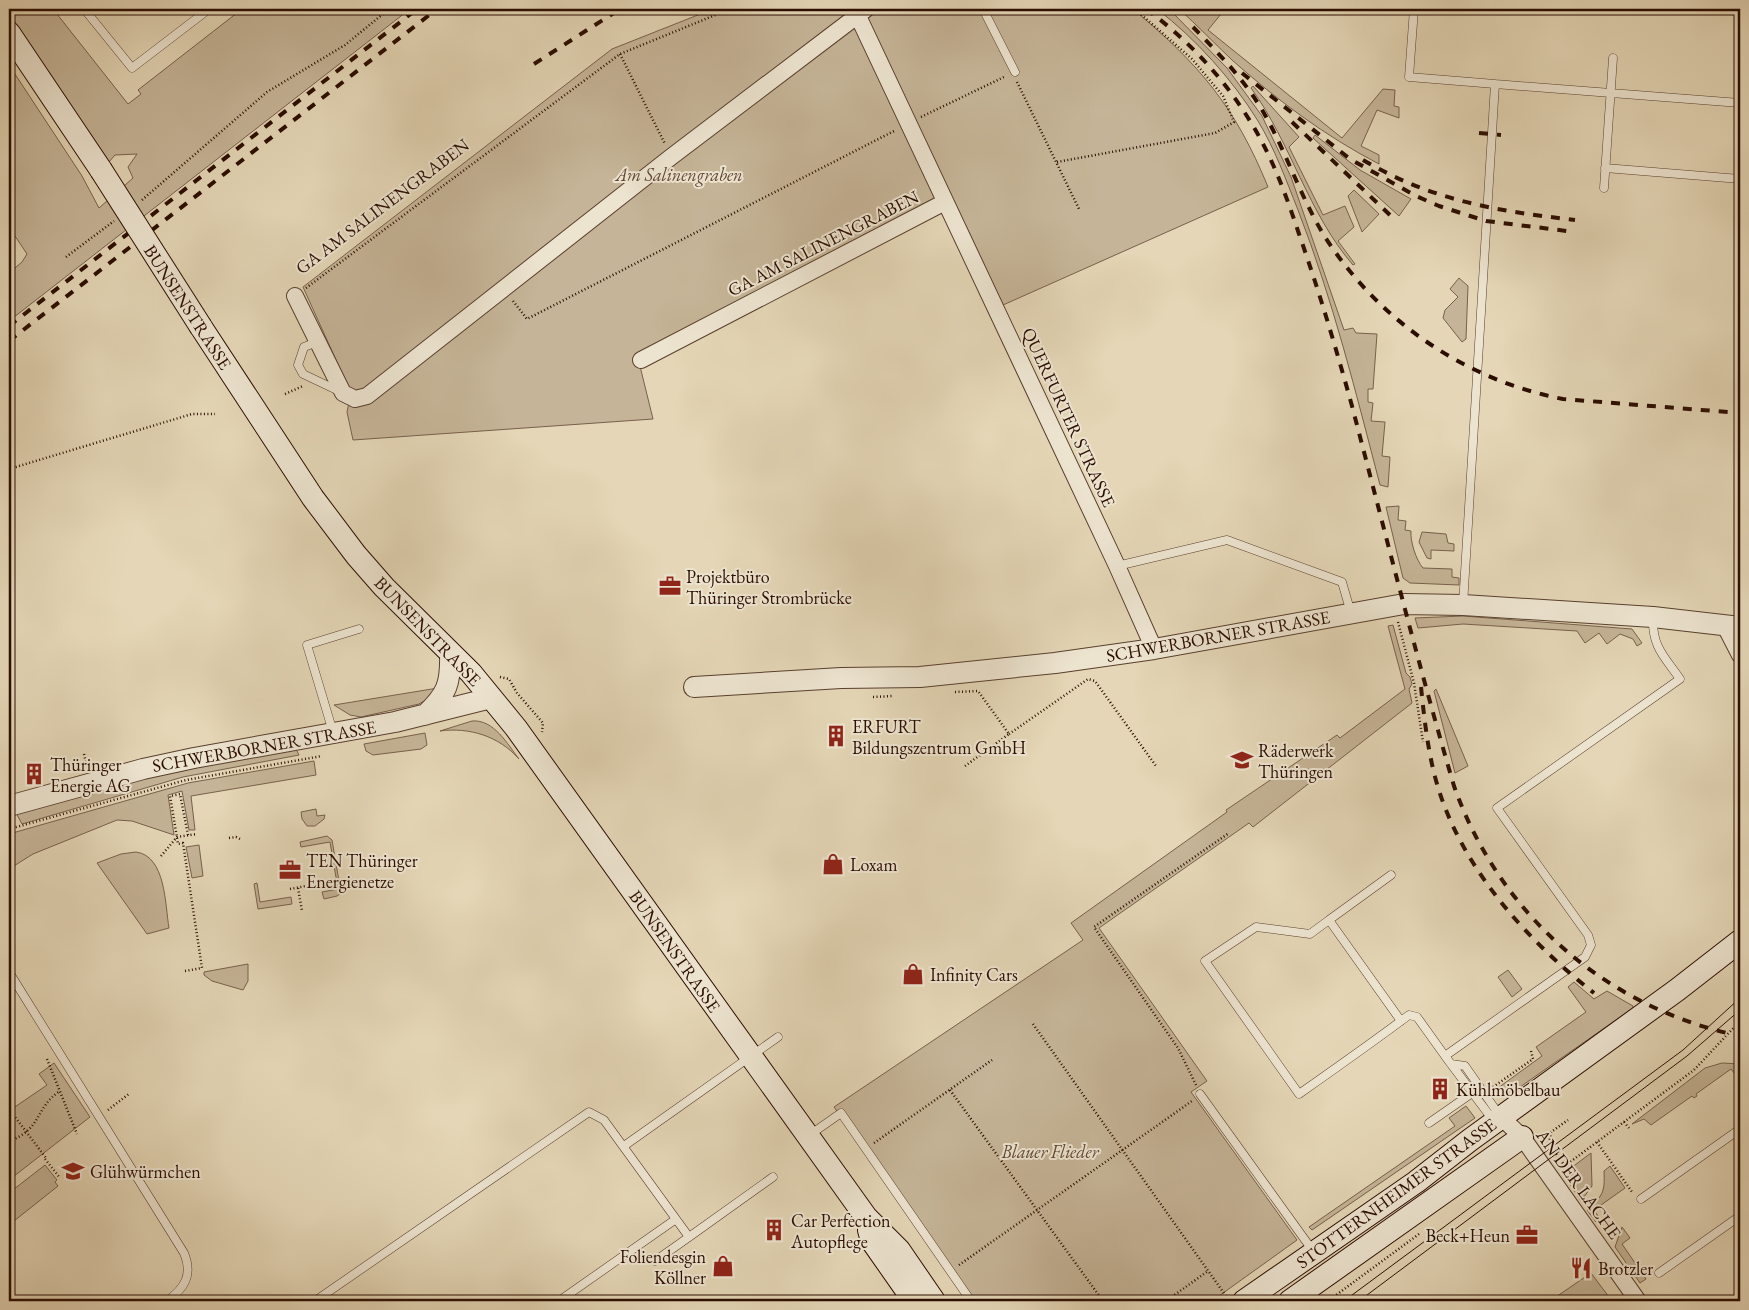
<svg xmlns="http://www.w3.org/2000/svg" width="1749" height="1310" font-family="'EB Garamond',serif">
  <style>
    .green { fill: #c5b497; stroke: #78604c }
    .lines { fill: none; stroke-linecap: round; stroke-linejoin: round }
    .service-casing { stroke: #593f2e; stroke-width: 9 }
    .minor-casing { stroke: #593f2e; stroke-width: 18 }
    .tertiary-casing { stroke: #593f2e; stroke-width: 22 }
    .secondary-casing { stroke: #2b0d00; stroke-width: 24 }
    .path { stroke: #2b0d00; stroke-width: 2.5; stroke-dasharray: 1 2.5; stroke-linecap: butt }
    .service { stroke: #ede4d0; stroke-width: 8 }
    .minor { stroke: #ede4d0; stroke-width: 16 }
    .tertiary { stroke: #ede4d0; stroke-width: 20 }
    .secondary { stroke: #ede4d0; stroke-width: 22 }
    .tram { stroke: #2b0d00; stroke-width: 1 }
    .rail { stroke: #2b0d00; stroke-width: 4; stroke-dasharray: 9 9; stroke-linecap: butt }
    .secondary-bridge-casing { stroke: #2b0d00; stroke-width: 24; stroke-linecap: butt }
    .secondary-bridge { stroke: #ede4d0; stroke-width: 22 }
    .labels { text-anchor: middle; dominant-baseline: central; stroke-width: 4; stroke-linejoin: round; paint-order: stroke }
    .park-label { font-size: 18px; font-style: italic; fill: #614735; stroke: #ede4d0 }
    .street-label { font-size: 18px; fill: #2b0d00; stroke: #ede4d0 }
    .poi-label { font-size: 18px; fill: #2b0d00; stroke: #ede4d0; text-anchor: start }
  </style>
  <rect width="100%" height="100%" fill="#e4d6b6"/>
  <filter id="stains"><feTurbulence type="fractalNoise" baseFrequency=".004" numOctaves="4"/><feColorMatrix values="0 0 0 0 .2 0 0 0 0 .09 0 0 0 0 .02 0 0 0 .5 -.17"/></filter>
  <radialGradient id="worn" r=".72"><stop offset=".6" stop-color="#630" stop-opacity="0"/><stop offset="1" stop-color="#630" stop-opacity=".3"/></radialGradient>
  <path class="green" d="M9 9H53L128 104 141 94 138 90 242 9H410L9 321V273L22 262 27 254 9 227V65L82 176 99 208 133 178 128 167 137 154 115 155 108 163 9 13Z
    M713 9H1133C1199 64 1235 106 1268 187L1003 305 948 191 637 354 653 419 353 440 347 412 351 393 303 287 612 49Z
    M1157 9H1169L1227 68 1262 116 1291 177 1344 330 1353 328 1356 333 1377 334 1373 389H1368V402L1373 403 1371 421 1385 422 1382 456 1390 457 1388 487 1380 485C1356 393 1333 300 1298 210 1286 180 1275 149 1258 121 1232 79 1196 39 1157 9Z
    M1179 9H1211L1221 14 1208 30 1342 138 1383 89 1395 90 1394 106 1399 107V118L1377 110 1361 146 1379 155V164C1325 136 1277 100 1232 60 1214 43 1197 25 1179 9Z
    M1253 86 1299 137 1289 147 1323 215 1345 206 1354 227 1338 241 1355 264 1353 265C1308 213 1291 143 1251 88Z
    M1315 135 1360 170 1411 199 1399 216 1313 138Z
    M1354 190 1379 214 1362 232 1348 196Z
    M1459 278 1468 286 1466 339 1462 342 1443 318 1445 310 1458 297 1450 289Z
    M1399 506 1398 520 1406 521 1405 530 1411 531C1410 541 1416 560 1423 568L1452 569V577L1459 578V585L1410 583 1403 578 1386 507Z
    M1422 532 1446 534 1448 543 1454 544V551L1431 550V559L1427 558 1419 542Z
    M1463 616 1632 629 1642 643 1637 646 1633 639 1620 634 1607 644 1599 633 1585 643 1577 631 1463 624 1418 628 1415 618Z
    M1393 625 1406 673 1410 677 1412 684 1409 689 1412 703 1253 827 1249 823 1099 928 1207 1081 1191 1092 1297 1240 1212 1301H971L834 1107 1083 940 1071 923 1227 812 1226 810 1337 735 1340 738 1405 689 1388 626Z
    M438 688 431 697 419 704 361 717 350 715 334 705Z
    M1436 689 1468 766 1455 773 1434 691Z
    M472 721C494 719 508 745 519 759 499 736 469 727 440 731Z
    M425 733 427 745 421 749 373 755 366 751 364 744Z
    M296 749 299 755 183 777 22 824 16 813 147 777Z
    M314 761 316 775 191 796 195 830H189L182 791 168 795 174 835 132 821 117 820 33 854 9 869V834L188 783Z
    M316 809 317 816 325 815 324 819 315 826H307L302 819 301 812Z
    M327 836 332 840 341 893 337 896 324 899 322 892 338 889 330 842 301 847 300 842Z
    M199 845 203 876 192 878 186 847Z
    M136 852C166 856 165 905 169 928L147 934 97 863 121 854Z
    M257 883 260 902 291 897 292 904 258 909 254 884Z
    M248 964V981L243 990 212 981 204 975V972Z
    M1508 970 1522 989 1512 997 1498 977Z
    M1574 982 1594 999 1607 991 1633 1006V1008L1510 1094 1502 1093 1498 1088 1542 1056 1536 1047 1586 1012 1568 987Z
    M54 1063 90 1117 9 1180V1111L47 1085 39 1074Z
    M1722 1063 1740 1064V1081L1731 1069 1696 1094 1697 1096 1694 1098 1692 1096 1651 1125 1644 1119 1632 1124 1705 1068Z
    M1466 1106 1475 1118 1312 1230 1309 1227 1455 1126 1449 1118Z
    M1591 1153 1592 1186 1581 1201 1563 1174Z
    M45 1165 57 1180 55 1182 58 1186 9 1225V1193Z
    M1610 1166 1625 1188 1594 1210 1600 1219 1596 1222 1587 1210C1603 1195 1605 1193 1604 1171Z
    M1622 1227 1630 1238 1622 1244 1646 1279 1640 1283 1615 1247Z
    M1591 1273 1612 1301H1550Z"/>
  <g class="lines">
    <g class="service-casing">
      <path id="service" d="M87 9 85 10 132 68 209 9
        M983 9 1015 72
        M1414 9 1409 77 1495 84
        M1605 168 1740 179
        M1604 188 1613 58
        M317 342 304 347 298 365 303 374 341 392
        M1117 566 1227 540 1342 582 1351 613
        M1463 605 1495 84 1740 103
        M333 732 307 645 359 629
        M1329 920 1391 875
        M9 972 184 1253C193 1275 185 1288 167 1301
        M1401 1021 1329 920 1310 934 1256 927 1205 961 1299 1094C1336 1068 1373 1042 1409 1015L1417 1017 1445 1056 1585 957 1591 945 1588 935 1497 808 1680 679C1664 656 1652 647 1653 617
        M1445 1056 1490 1116 1495 1117
        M1451 1064 1465 1066 1500 1116
        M1200 1094 1313 1251
        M1429 1123 1475 1091
        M811 1134 841 1113 971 1301
        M624 1146 778 1037
        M1641 1199 1740 1129
        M655 1261 689 1237
        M1659 1273 1740 1216
        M315 1301 589 1112 604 1120 689 1237 773 1177
        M559 1301 676 1219
        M1738 1301 1740 1300"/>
    </g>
    <g class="minor-casing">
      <path id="minor" d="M857 14 1117 566 1154 649
        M295 296 343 393 355 399 367 396 671 157 866 9
        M641 360 945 202
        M1725 626 1740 655
        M1501 1117 1522 1137 1638 1301"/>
    </g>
    <g class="tertiary-casing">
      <path id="tertiary" d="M694 687 841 678 920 677 1055 663 1154 649 1404 604 1463 605 1653 617 1740 627
        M425 715C447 694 451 684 450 653
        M9 806 143 769 194 758 395 722 491 698"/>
    </g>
    <g class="secondary-casing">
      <path id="secondary" d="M9 33 101 170
        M201 327 313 498 356 555 384 587 471 673 516 728 866 1217 899 1250 934 1301
        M869 1230 872 1241 914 1301
        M1244 1301 1416 1182 1470 1140 1677 990 1740 941
        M1290 1301 1522 1137"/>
    </g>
    <path class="path" d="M620 54 665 144
      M1017 82 1079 209
      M921 117 1006 76
      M1057 162 1215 133 1234 122 1223 96 1192 59 1135 9
      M142 200 267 92 345 45 389 9
      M66 257 114 221
      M306 288 620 54 730 9
      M513 301 527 319 896 130
      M285 394 303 386
      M9 469 192 414H215
      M1398 622 1414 683 1423 742
      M500 677 509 679 517 693 543 723 542 732
      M955 692 978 691 1009 734 965 766
      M873 697 892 696
      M1009 734 1088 679 1095 681 1156 766
      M84 754 87 767
      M9 829 186 780 322 756
      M229 838 236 837 240 839
      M161 856 177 837 197 834
      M298 888 302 911
      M290 889 306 886
      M185 971 202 968 183 843 178 844 170 796 180 794 188 835
      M1033 1024 1226 1296
      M47 1059 77 1134
      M1196 1085 1178 1048 1094 927 1229 833
      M1493 1087 1533 1059 1531 1051
      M950 1090 1103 1301
      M9 1109 46 1158
      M108 1110 130 1093
      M1624 1122 1629 1128
      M9 1141C42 1130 35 1107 60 1091
      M1597 1142 1632 1192
      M874 1143 992 1060
      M45 1159 60 1178
      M1565 1166 1549 1144 1551 1132 1568 1120
      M1562 1168 1694 1070 1740 1021
      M959 1265 1192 1101
      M1166 1301 1208 1271
      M1328 1301 1419 1234"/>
    <use href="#service" class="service"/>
    <use href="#minor" class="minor"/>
    <use href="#tertiary" class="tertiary"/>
    <use href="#secondary" class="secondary"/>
    <path class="tram" d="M1344 1301 1683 1050 1740 998
      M1359 1301 1687 1056 1740 1010"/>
    <path class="rail" d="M1146 9C1187 39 1223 77 1250 121 1272 156 1286 195 1299 234 1319 291 1336 348 1352 406 1385 532 1417 660 1454 786 1499 914 1606 1008 1740 1036
      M1420 9 1447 11
      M1193 27C1219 54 1246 81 1265 115 1287 154 1301 198 1325 237 1379 321 1465 380 1563 399L1740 413
      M534 64 620 9
      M1242 73 1350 159 1416 196 1439 206 1486 221 1575 232
      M1292 122 1390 215
      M1479 133 1501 135
      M1363 160C1433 201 1497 211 1575 220
      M9 326 417 9
      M9 341 437 9
      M1421 687C1424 716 1427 744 1434 773 1456 862 1524 938 1594 993"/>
    <g class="secondary-bridge-casing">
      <path id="secondary-bridge" d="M101 170 201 327"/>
    </g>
    <use href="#secondary-bridge" class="secondary-bridge"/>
  </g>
  <defs>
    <g id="office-bare" transform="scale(1.725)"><path d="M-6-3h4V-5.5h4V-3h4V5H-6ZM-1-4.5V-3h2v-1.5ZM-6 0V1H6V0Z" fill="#8f2418" stroke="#ede4d0" stroke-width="2.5" paint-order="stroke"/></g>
    <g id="building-bare" transform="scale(1.725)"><path d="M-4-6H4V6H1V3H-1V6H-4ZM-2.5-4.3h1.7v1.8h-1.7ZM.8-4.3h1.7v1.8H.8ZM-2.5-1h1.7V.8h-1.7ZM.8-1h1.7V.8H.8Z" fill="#8f2418" stroke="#ede4d0" stroke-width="2.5" paint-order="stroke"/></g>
    <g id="university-bare" transform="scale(1.725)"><path d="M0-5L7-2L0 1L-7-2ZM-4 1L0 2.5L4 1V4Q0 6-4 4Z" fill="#8f2418" stroke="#ede4d0" stroke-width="2.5" paint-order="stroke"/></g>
    <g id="shop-bare" transform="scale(1.725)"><path d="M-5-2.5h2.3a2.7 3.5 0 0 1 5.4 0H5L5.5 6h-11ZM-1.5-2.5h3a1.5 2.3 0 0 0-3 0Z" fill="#8f2418" stroke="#ede4d0" stroke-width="2.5" paint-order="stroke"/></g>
    <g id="school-bare" transform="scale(1.725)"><path d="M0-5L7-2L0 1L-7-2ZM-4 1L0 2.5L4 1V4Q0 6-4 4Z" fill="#8f2418" stroke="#ede4d0" stroke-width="2.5" paint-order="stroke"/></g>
    <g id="restaurant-bare" transform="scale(1.725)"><path d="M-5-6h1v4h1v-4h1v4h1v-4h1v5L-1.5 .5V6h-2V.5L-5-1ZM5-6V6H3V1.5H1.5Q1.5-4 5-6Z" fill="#8f2418" stroke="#ede4d0" stroke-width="2.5" paint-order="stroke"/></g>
  </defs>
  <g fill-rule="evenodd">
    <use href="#office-bare" x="670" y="586"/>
    <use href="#building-bare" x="836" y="736"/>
    <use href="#university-bare" x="1242" y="760"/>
    <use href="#building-bare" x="34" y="774"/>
    <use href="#shop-bare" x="833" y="864"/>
    <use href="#office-bare" x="290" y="870"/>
    <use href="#shop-bare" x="913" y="974"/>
    <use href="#building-bare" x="1440" y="1089"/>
    <use href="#school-bare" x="73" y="1171"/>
    <use href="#building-bare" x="774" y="1230"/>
    <use href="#office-bare" x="1527" y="1235"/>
    <use href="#shop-bare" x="723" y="1266"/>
    <use href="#restaurant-bare" x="1581" y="1268"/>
  </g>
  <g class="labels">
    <g class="park-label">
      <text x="679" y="174">Am Salinengraben</text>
      <text x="1050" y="1151">Blauer Flieder</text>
    </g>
    <g class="street-label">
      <text transform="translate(382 206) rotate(-37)">GA AM SALINENGRABEN</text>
      <text transform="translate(823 243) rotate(-27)">GA AM SALINENGRABEN</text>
      <text transform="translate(188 307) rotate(57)">BUNSENSTRASSE</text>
      <text transform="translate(1069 417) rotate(65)">QUERFURTER STRASSE</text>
      <text transform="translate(428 631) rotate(46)">BUNSENSTRASSE</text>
      <text transform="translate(1218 636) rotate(-10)">SCHWERBORNER STRASSE</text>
      <text transform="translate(264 746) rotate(-10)">SCHWERBORNER STRASSE</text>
      <text transform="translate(675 951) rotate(55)">BUNSENSTRASSE</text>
      <text transform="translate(1579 1184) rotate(54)">AN DER LACHE</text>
      <text transform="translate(1396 1193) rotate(-36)">STOTTERNHEIMER STRASSE</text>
    </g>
    <g class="poi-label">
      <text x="686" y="576">Projektbüro<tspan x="686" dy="21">Thüringer Strombrücke</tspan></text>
      <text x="852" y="726">ERFURT<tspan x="852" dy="21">Bildungszentrum GmbH</tspan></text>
      <text x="1258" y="750">Räderwerk<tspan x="1258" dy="21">Thüringen</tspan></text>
      <text x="50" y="764">Thüringer<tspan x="50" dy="21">Energie AG</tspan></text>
      <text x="306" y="860">TEN Thüringer<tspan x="306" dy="21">Energienetze</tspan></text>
      <text x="850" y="864">Loxam</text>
      <text x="930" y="974">Infinity Cars</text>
      <text x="1456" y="1089">Kühlmöbelbau</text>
      <text x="90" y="1171">Glühwürmchen</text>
      <text x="791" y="1220">Car Perfection<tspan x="791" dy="21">Autopflege</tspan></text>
      <text x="1510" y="1235" text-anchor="end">Beck+Heun</text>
      <text x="706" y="1256" text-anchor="end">Foliendesgin<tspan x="706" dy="21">Köllner</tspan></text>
      <text x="1598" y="1268">Brotzler</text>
    </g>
  </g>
  <rect width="1749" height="1310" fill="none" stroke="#e4d6b6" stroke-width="30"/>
  <rect x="10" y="10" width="1729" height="1290" fill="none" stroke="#2b0d00" stroke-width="2.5"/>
  <rect x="15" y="15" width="1719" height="1280" fill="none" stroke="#2b0d00"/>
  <rect width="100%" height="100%" filter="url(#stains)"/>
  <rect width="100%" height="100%" fill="url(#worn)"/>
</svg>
